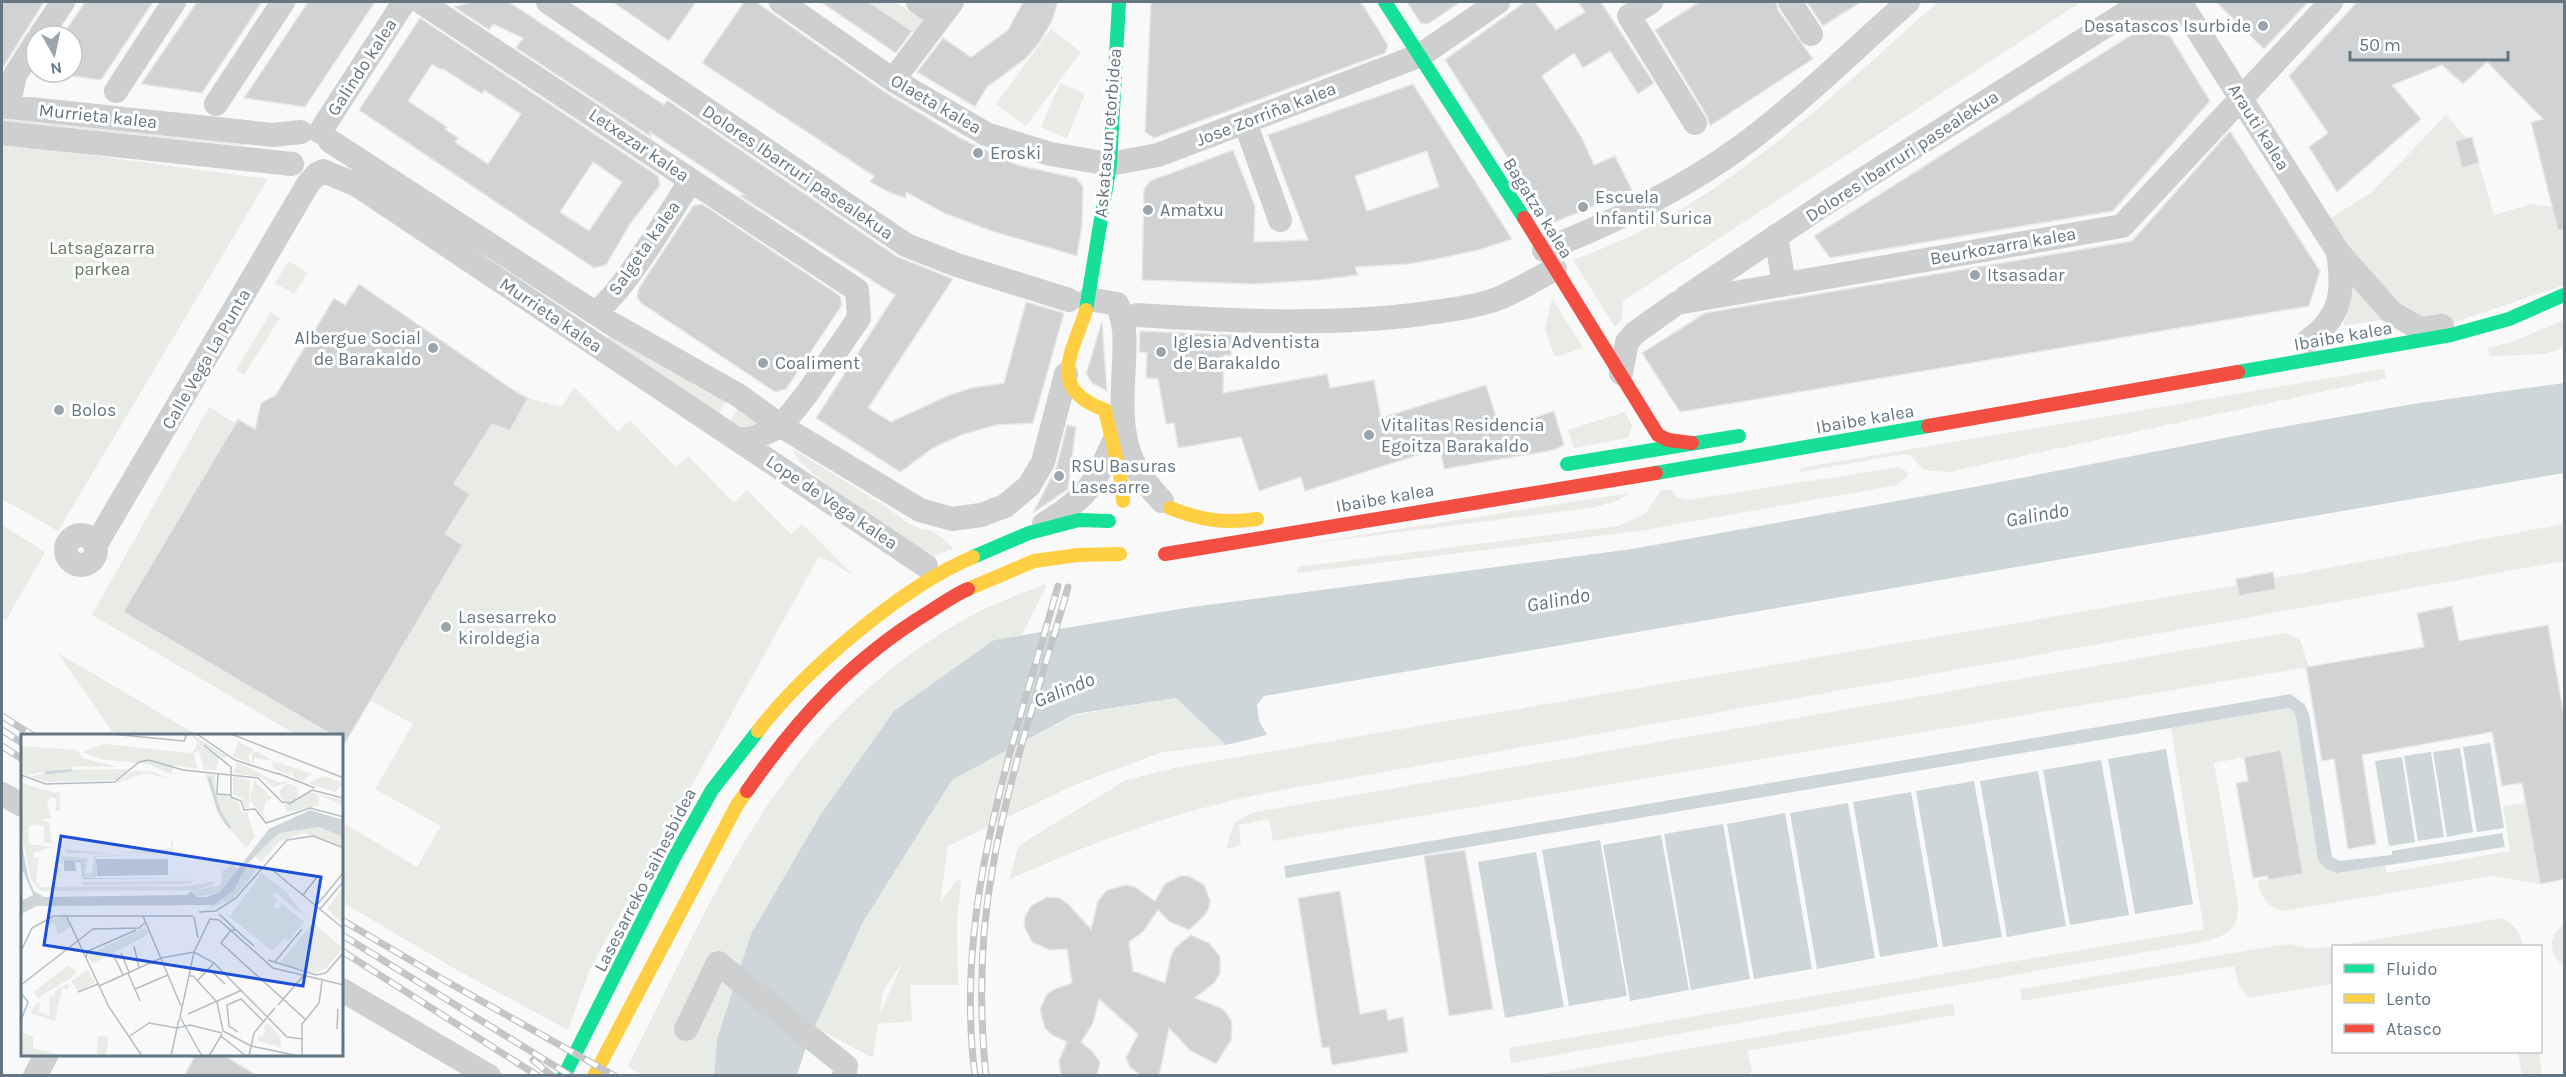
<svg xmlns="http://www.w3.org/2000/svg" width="2566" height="1077" font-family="Karla,sans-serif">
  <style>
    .green { fill: #e8ebe6; fill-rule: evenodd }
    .water { fill: #ced6d9 }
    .building { fill: #d0d2d3; stroke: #e8e8e8; stroke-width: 1.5; fill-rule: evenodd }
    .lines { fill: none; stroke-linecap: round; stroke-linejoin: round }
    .street { stroke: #cecfd0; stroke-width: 24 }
    .fast { stroke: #16e098; stroke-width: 14 }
    .slow { stroke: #ffcf43; stroke-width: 14 }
    .jam { stroke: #f24e42; stroke-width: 14 }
    .rail-casing { stroke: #c3c5c6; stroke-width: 7 }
    .rail { stroke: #fff; stroke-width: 4.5; stroke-dasharray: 14; stroke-linecap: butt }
    .poi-dot { fill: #99a4ac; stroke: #fff; stroke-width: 2 }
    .labels { text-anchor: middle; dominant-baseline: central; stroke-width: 6; stroke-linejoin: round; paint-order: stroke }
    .poi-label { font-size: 18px; fill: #657683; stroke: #fff; text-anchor: start }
    .street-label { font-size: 18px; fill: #657683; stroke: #fff }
    .park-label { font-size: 18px; fill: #687a64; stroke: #fff }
    .water-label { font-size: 20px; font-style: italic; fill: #60757c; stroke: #fff }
    .inset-river { fill: none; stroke: #ced6d9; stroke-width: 3 }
    .inset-road { fill: none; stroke: #b5bdc3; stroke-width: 1.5 }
    .view { fill: #1d4ed8; fill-opacity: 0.15; stroke: #1d4ed8; stroke-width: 3 }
    .inset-edge { fill: none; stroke: #657683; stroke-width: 3 }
  </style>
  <rect width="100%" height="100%" fill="#f9f9f9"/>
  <path class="green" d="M869 2H895L927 23 918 35Z
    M1938 2H2081L1623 301 1622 319 1615 327 1573 260C1591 253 1610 246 1627 238 1742 185 1844 85 1938 2Z
    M1051 29 1081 52 1026 126 996 104Z
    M1060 83 1085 94 1067 138 1041 127Z
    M2446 115 2467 138 2455 142 2462 167 2479 163 2494 215 2531 204 2564 209V285L2420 334 2326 221 2372 192Z
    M2 117 247 142 246 146 2 122Z
    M2 143 268 179 58 531 2 499Z
    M289 261 308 273 294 294 275 283Z
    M2351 278 2386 319 2343 326 2351 302Z
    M359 284 515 391 528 398 562 407 574 387 618 432 630 420 676 467 688 456 734 503 747 490 791 534 802 524 853 575 819 556 590 969 568 1030 457 970 342 902V822L417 867 441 826 375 789 413 724 370 700 342 746V735H297L92 615 209 407 235 423 238 419 255 429 261 403 276 394 334 298 345 305Z
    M1552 298 1583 348 1555 357 1545 329Z
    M271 312 280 318 244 375 236 370Z
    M2564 320V347C2542 359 2515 353 2490 357L2487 348 2512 342Z
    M610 336 730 397 716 416 606 342Z
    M2384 369 2386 378 1948 472 1923 470 1910 455 1904 454 1801 472 1800 468Z
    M741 405 758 424 748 429 729 422Z
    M1625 412 1632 425 1628 438 1574 448 1568 430Z
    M793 449 885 506 908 523 921 529 933 531 954 548 934 556C908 539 797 474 793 449Z
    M1899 467 1907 472V476L1897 485 1639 531 1297 573V567L1618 526 1645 514 1661 490H1671L1677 497 1688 500Z
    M1629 493 1619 500 1591 508 1297 545Z
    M2564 524V561L1266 793C1176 811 1093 842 1010 879L1018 847 1034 836 1126 780 1174 768 2237 585 2239 596 2274 578Z
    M2 525 45 552 6 620 2 618Z
    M1045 584 1046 587 1022 635 994 640 751 934 717 1039 714 1075H642L628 1066C679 965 726 856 796 766 843 704 909 648 978 612 1000 601 1023 593 1045 584Z
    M2284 633 2300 640 2309 667 1273 841 1269 819 1239 825 1241 845 1226 849 1234 823 1251 813Z
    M58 653 197 735H119L111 730Z
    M1177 698 1226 745 1162 752 1072 786 948 846 940 903 955 882 961 879 957 922 958 985H910L912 1021 878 1024 873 1058 815 1027 863 922 952 780 1075 715ZM903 961 880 1014 883 991Z
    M2288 708 2294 711 2296 717 2321 865 2337 873 2385 866 2387 873 2510 851 2503 806 2525 803 2540 884 2493 876 2284 911C2268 908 2260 896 2258 881L2303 873 2281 750 2214 763 2238 903C2239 930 2227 936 2202 942L1511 1063 1509 1048 2204 929 2171 728Z
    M2502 918C2515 926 2520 931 2523 946H2336Z
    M2564 924V966C2549 955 2547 936 2564 924Z
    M2287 944 2310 948 2333 947V984L2249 998 2239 986 2234 966 2022 1001 2020 989Z
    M1953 1003 1955 1015 1747 1051 1752 1071 1749 1075H1537Z
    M2518 1052H2539L2542 1075H2522Z"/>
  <path class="water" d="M2564 383V473L1264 696 1257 705 1259 721 1267 735 1226 745 1176 698 1075 714 952 780 863 922 807 1044 797 1075 714 1076 717 1039 751 934 821 814 894 711 994 640 1185 608 1632 549 1985 485 2265 430 2413 404Z
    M2291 694 2305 705 2309 714 2332 857 2339 861 2392 855V851L2502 833 2505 847 2337 873C2328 870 2322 867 2318 859L2296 717 2294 711 2288 708 1286 878 1284 866Z
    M2490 743 2504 828 2477 832 2463 747Z
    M2460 748 2473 832 2447 837 2433 752Z
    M2166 749 2193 904 2135 914 2108 759Z
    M2431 752 2444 837 2418 841 2404 756Z
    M2402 757 2415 842 2389 846 2375 761Z
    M2101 760 2129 915 2070 925 2043 770Z
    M2038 771 2066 926 2007 937 1980 781Z
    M1974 781 2002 937 1943 947 1916 791Z
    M1911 792 1938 947 1880 957 1853 802Z
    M1848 803 1875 958 1817 969 1790 813Z
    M1785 813 1812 969 1754 979 1727 824Z
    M1723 824 1750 979 1691 990 1664 834Z
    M1661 835 1689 990 1630 1001 1603 845Z
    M1600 840 1627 996 1569 1006 1542 850Z
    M1536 852 1564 1007 1505 1018 1478 862Z"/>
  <path class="building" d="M2 2H44L2 69Z
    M85 2H153L101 80 72 76V36H62Z
    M197 2H262L202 93 141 84Z
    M308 2H375L305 107 244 98Z
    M471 2H509L664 105 667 100 896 256 953 279 868 408 891 422 947 396 971 388 1004 383 1026 302 1064 313 1033 423 996 425 961 435 933 448 900 472 816 418 895 295 740 196 745 195 650 132 651 137 516 48 523 38 493 24 489 30 454 7Z
    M613 2H696L669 41Z
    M744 2H756L885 92 962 139 1017 165 1076 178 1083 186 1082 225 1077 256 992 231 944 213 906 192V198L891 193 870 182 874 176 702 63Z
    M821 2H869L912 31 896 53Z
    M1023 2H1058L1052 21 1039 43 1026 58 987 87 975 107 917 72 943 38 971 57 1008 30Z
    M1151 2H1361L1388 45 1385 53 1154 138 1145 132Z
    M1407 2H1460L1428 24 1421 23Z
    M1525 2H1535L1556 30 1585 12 1578 2H1601L1654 83 1638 94 1610 51 1583 68 1574 53 1542 76 1582 138 1594 165 1615 156 1632 190 1550 224 1445 60Z
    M1699 2H1776L1778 10 1813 59 1710 126 1707 116 1655 30Z
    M1807 2H1861L1823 26Z
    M2216 2H2308L2264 49Z
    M2357 2H2565V230L2558 231 2531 122 2543 119 2487 62 2463 84 2442 65 2392 85 2421 119 2337 192 2309 147 2328 133 2289 76Z
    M420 18 658 176 660 185 630 224 606 265 594 268 359 110ZM432 64 441 70 442 68 482 94 484 90 521 114 488 164 455 142 458 138 445 129 447 127 408 101ZM593 162 622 182 589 231 560 212Z
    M2139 30 2170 36 2210 101 2113 211 1830 258 1814 236Z
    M1413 84 1512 239 1482 249 1437 259 1409 264 1355 267 1358 275 1318 280 1255 284 1142 280 1144 189 1150 181 1233 150 1255 206 1254 242 1308 240 1268 135ZM1427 151 1439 187 1367 211 1355 176Z
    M2230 131 2320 271 2309 306 1680 412 1642 353 1705 313 2132 241Z
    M2472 137 2479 163 2462 168 2455 141Z
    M702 204 840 296 842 305 786 389 775 392 641 303 637 297 639 288 693 206Z
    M359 284 515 391 528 398 510 431 492 424 454 484 470 494 445 534 463 545 345 743 342 741V735H332L123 612 238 419 255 429 261 403 276 395 334 298 345 305Z
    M1102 321 1107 391 1092 383 1086 374Z
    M1140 331 1232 335 1231 356 1224 355 1223 393 1327 374 1330 388 1374 380 1381 418 1486 385 1500 429 1554 411 1564 445 1554 450 1444 469 1440 448 1305 491 1301 477 1259 491 1241 437 1178 448 1174 423 1166 424 1158 379 1146 378 1147 353 1139 352Z
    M1067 425 1076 427 1068 489 1033 513 1057 466Z
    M2273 572 2276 589 2239 596 2236 579Z
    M2452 606 2459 641 2548 625 2565 721V879L2540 884 2522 783 2502 786 2492 732 2362 755 2376 844 2348 849 2334 759 2322 761 2306 667 2424 647 2417 613Z
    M2281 750 2303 874 2268 880V876L2253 878 2236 783 2248 781 2244 757Z
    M1465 850 1493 1009 1449 1016 1424 856Z
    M1180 876H1189L1204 885 1210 900 1209 908 1204 916 1189 930 1170 922 1158 910 1143 932 1129 942 1133 971 1165 983 1171 956 1175 948 1191 935 1209 943 1220 956V973L1215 982 1195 998 1221 1008 1227 1014 1232 1022 1231 1040 1216 1064 1191 1051 1169 1028 1159 1076H1142L1130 1067 1126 1058 1138 1034 1099 999 1093 1023 1081 1042 1093 1052 1100 1062 1097 1076H1061L1059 1061 1067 1042 1052 1035 1045 1028 1040 1010 1047 994 1055 989 1072 983 1067 949 1049 950 1032 942 1024 926 1025 917 1031 906 1047 897 1059 898 1067 903 1091 929 1098 901 1107 890 1126 885 1135 887 1155 901 1165 884Z
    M1340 891 1360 1014 1386 1009 1388 1020 1403 1017 1408 1052 1332 1065 1329 1047 1322 1048 1298 898Z
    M196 1054H222L258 1076H184Z"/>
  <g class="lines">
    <path class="street" d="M548 2 906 245 957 265 1069 300
      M781 2 893 80 986 134 1050 154 1110 164 1158 155 1421 55 1498 2
      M918 2 940 17
      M1651 2 1629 16 1695 123
      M1790 2 1811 34
      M2180 2 2338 252 2391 312 2420 329 2442 326
      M2129 11 2187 14
      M40 36 63 2
      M893 80 952 2
      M116 91 174 2
      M216 104 283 2
      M2 106 273 135 301 132
      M8 107 15 75 36 42
      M1245 122 1280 220
      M320 132 404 2
      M2 133 292 164
      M330 141 612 324 738 395 781 426 920 510 952 519 981 515 1005 506 1029 486 1043 462 1066 374
      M323 171 357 185 738 440 754 438 781 426 806 395 859 318 857 290 421 2
      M1776 236 1784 284
      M1544 250C1612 223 1680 191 1739 148 1799 104 1852 51 1908 2
      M1686 297 1829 201 2129 11 2134 2
      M1089 299 1117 304C1126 324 1125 342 1124 363 1122 401 1118 444 1141 476 1147 485 1155 493 1162 501
      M593 312C616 305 675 205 691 180
      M1137 315C1232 321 1327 326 1421 314 1448 310 1478 307 1502 297 1520 289 1538 278 1555 269
      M2308 341C2342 316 2344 292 2338 252
      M1621 373 1627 342 1635 333 1677 303 2122 226 2331 2
      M738 440 926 566
      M1044 524C1084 500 1095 485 1113 443
      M66 550a15 15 0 1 1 30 0a15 15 0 1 1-30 0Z
      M95 546 308 184 317 174
      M2 794 22 805
      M342 990 489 1076
      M686 1029 718 963 846 1066 844 1076
      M35 1076 47 1054"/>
    <path class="fast" d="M1385 2 1524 218
      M1086 310 1110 164 1119 2
      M2238 372 2451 335 2509 319 2564 295
      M1567 464 1739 436
      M1656 473 1928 426
      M973 557 1029 533 1079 520 1109 521
      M564 1076 675 856 712 790 758 731"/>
    <path class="slow" d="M1086 310C1072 355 1046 388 1105 410L1120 474 1123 501
      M1170 508C1200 520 1225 524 1257 519
      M968 589 1034 561 1078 555 1120 554
      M758 731C804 671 903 586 973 557
      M594 1076 737 805 747 791"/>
    <path class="jam" d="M1524 218 1658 435 1668 440 1692 443
      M1928 426 2238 372
      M1165 554 1656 473
      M747 791C798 718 852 659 929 612 942 604 954 595 968 589"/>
    <g class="rail-casing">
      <path id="rail" d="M2 716 32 735
        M2 730 22 743
        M2 746 22 759
        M342 920 444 980 615 1076
        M342 935 571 1076
        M342 951 538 1076
        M533 1060 552 1076
        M975 1076C953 906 1013 747 1058 586
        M986 1076C979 1007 980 939 992 872 1008 775 1042 681 1068 587"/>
    </g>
    <use href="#rail" class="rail"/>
  </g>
  <g class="poi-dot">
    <circle cx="2263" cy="26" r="6"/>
    <circle cx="978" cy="153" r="6"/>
    <circle cx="1583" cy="207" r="6"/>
    <circle cx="1148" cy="210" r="6"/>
    <circle cx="1975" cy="275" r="6"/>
    <circle cx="433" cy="348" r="6"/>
    <circle cx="1161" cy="352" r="6"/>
    <circle cx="763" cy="363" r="6"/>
    <circle cx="59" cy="410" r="6"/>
    <circle cx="1369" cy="435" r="6"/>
    <circle cx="1059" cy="476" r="6"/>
    <circle cx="446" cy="627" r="6"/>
  </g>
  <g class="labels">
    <g class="poi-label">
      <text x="2251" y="26" text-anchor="end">Desatascos Isurbide</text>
      <text x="990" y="153">Eroski</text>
      <text x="1595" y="197">Escuela<tspan x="1595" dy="21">Infantil Surica</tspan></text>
      <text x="1160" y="210">Amatxu</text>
      <text x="1987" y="275">Itsasadar</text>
      <text x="421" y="338" text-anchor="end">Albergue Social<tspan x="421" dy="21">de Barakaldo</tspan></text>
      <text x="1173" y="342">Iglesia Adventista<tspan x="1173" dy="21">de Barakaldo</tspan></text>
      <text x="775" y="363">Coaliment</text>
      <text x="71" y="410">Bolos</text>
      <text x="1381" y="425">Vitalitas Residencia<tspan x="1381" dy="21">Egoitza Barakaldo</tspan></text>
      <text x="1071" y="466">RSU Basuras<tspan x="1071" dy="21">Lasesarre</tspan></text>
      <text x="458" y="617">Lasesarreko<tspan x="458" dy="21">kiroldegia</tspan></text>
    </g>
    <g class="street-label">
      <text transform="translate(362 67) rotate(-57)">Galindo kalea</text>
      <text transform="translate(936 104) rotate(30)">Olaeta kalea</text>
      <text transform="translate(1266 114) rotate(-21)">Jose Zorriña kalea</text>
      <text transform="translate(98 116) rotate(6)">Murrieta kalea</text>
      <text transform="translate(2259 127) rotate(58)">Arauti kalea</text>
      <text transform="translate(1108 133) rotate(-85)">Askatasun etorbidea</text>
      <text transform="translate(639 145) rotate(34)">Letxezar kalea</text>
      <text transform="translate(1902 156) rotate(-33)">Dolores Ibarruri pasealekua</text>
      <text transform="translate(798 172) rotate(34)">Dolores Ibarruri pasealekua</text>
      <text transform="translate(1538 208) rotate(58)">Bagatza kalea</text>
      <text transform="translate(2003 246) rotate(-10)">Beurkozarra kalea</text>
      <text transform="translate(644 248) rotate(-55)">Salgeta kalea</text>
      <text transform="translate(551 315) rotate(34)">Murrieta kalea</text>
      <text transform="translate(2343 336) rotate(-10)">Ibaibe kalea</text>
      <text transform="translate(206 359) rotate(-60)">Calle Vega La Punta</text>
      <text transform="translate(1865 419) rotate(-10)">Ibaibe kalea</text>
      <text transform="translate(1385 498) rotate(-10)">Ibaibe kalea</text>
      <text transform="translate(832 502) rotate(34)">Lope de Vega kalea</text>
      <text transform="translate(645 880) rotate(-63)">Lasesarreko saihesbidea</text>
    </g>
    <g class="park-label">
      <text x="102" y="248">Latsagazarra<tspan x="102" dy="21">parkea</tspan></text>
    </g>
    <g class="water-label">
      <text transform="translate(2037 515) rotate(-10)">Galindo</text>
      <text transform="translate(1558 600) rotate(-10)">Galindo</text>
      <text transform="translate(1064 690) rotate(-22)">Galindo</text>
    </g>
  </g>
  <g transform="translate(21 734)">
    <rect width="322" height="322" fill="#f9f9f9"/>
    <path d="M170 0 206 22 204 25 181 9 198 23 195 36H183L178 17 172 19 177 35 153 31 150 40 127 30 79 25 62 18 83 10 171 19 177 9ZM217 7 233 16 227 21 230 30 212 22ZM0 12 57 16 61 24 96 33 59 32 5 41 0 39ZM236 17 252 27 291 40 282 47 274 45 269 36 270 42 253 35 251 27 234 24 231 30V19ZM216 28 256 48H269L252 53 240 43 212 39ZM108 35 97 46 28 48 7 43 44 36ZM111 37 133 38 149 45 124 39 94 50ZM184 40 194 41 195 61 209 63 218 69 220 78H226L234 102 225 114 199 84ZM212 42 229 46 228 73 224 74 221 65 212 60ZM302 42 323 49 314 58 287 49ZM233 46 251 64 245 67 242 78 247 87 229 67ZM0 49 34 59 39 57V77H34L36 65 29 63 26 69 30 84 19 86 28 88 31 109H23V92L12 90 7 95 8 110 32 113 12 119 13 124H18L15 146 19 153 167 152 194 147 193 150 176 156 20 157 10 145 0 98ZM259 59a9 9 0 1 1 18 0a9 9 0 1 1-18 0ZM288 58 322 66V72L298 61 297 72 266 78 263 71ZM298 93 322 103V112L282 99 259 107 240 128 234 122 258 99ZM43 94 44 115 94 120 44 119ZM149 107H152V119H101L151 114ZM147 120 75 123V144L62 143 61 127 43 126 40 130V122L67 124 64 139H71L73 122ZM229 128 236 134 223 152 211 165 186 176ZM211 131 216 135 199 158 175 163 170 157 200 151 201 137ZM241 139 262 155 287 185 254 158 251 162 257 166 252 172 256 175 261 170 283 188 268 207 263 205 251 217 205 180 209 182ZM167 147H172L169 150 62 151 60 148ZM322 153V190L306 175ZM43 179 51 192 37 201 34 190 25 189ZM292 189 322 214 305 234 294 239 258 230 285 197 291 200 287 195ZM124 193 128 200 71 230 67 221ZM46 232 56 237 51 243 17 264 13 258ZM67 236 74 249 57 257 50 247ZM47 249 48 255 42 254 37 271 31 269 37 272 34 287 9 279 16 269 20 270 17 278 28 281 29 262 33 263 34 257ZM246 289 259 302 260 313 236 307 238 301 241 303 245 297 242 294ZM2 299 12 302V314L46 322 0 321ZM77 302 87 303 85 322H76Z" fill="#e8ebe6"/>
    <path d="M289 76 322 86V103L298 93 258 99 228 128 212 157 192 171 16 172 0 180V167L12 161 0 133V106L8 146 13 157 23 163 166 161 170 157 175 163H185L199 158 248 95ZM75 125H147V141L76 142ZM43 126 61 127 63 144H166L62 145 60 128H54L55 137H43Z" fill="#ced6d9"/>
    <path class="inset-river" d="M24 39 51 36M188 43 198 77 209 94"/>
    <path class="inset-road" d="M90 0 163 7 166 0M176 0 214 26 257 40M210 0 323 44M183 11 210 33V63L220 67 223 76 234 75 245 89 289 74 323 83M197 39 196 60 210 61M256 39 294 54M0 41 25 50 94 48 118 28 128 26 162 36 237 44 261 68 270 69M268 70 291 56 322 64M249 134 323 195M282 161 296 143M295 172 323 138M299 175 323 147M178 178 195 177 215 164 266 106 292 102 323 114M198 180 214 195M45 181 88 273 121 322M122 182 160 272M173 183 177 204M210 196 200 209 284 285M210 196H215L233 212M113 212 118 234M0 217 11 194 33 182H172M100 219 108 238M93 222 102 241M65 223 67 217 115 196M247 226 295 241 305 239M253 229 281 195M188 235 204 250M107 239 119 267M305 239 323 218M167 242H172L196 268 202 297 230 312 278 322M177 246 193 229M0 251 72 195 118 194 124 189M78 252 140 224 173 218 193 229 266 303 282 305M114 255 147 241M57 258 77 250M0 259 7 268 0 286M257 271 283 241M167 280 221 256M169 291 201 299M316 295 317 275M217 298 208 292 206 271 220 265 242 287M109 302 128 289 156 294 170 291M200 302 225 322M150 322 158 285M181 322 159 283 173 218 189 185 198 186 252 234 323 251M188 322 201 300M228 322 233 299 254 274M281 322V290L298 269 301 247"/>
    <path class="view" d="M40 102 300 143 282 252 23 211Z"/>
    <rect width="322" height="322" class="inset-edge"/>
  </g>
  <rect width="2566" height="1077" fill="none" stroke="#657683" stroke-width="6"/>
  <rect x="2332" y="945" width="210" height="108" fill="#ffffff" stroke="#c1c8cd" stroke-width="1.5"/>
  <rect x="2344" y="964" width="30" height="9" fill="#16e098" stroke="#c1c8cd" stroke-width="1.5"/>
  <text x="2386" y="975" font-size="18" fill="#657683">Fluido</text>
  <rect x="2344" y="994" width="30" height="9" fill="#ffcf43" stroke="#c1c8cd" stroke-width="1.5"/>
  <text x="2386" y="1005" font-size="18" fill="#657683">Lento</text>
  <rect x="2344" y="1024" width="30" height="9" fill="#f24e42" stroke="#c1c8cd" stroke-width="1.5"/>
  <text x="2386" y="1035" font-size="18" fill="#657683">Atasco</text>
  <g transform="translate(54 54) rotate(171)"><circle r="28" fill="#ffffff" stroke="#c1c8cd" stroke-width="1.5"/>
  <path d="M0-4.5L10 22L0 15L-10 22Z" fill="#99a4ac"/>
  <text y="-9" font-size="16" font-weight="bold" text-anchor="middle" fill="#657683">N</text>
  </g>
  <path d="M2350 51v9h158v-9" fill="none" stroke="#657683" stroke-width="3"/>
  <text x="2359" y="51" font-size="18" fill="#657683" stroke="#ffffff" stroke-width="4.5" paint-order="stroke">50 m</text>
</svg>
